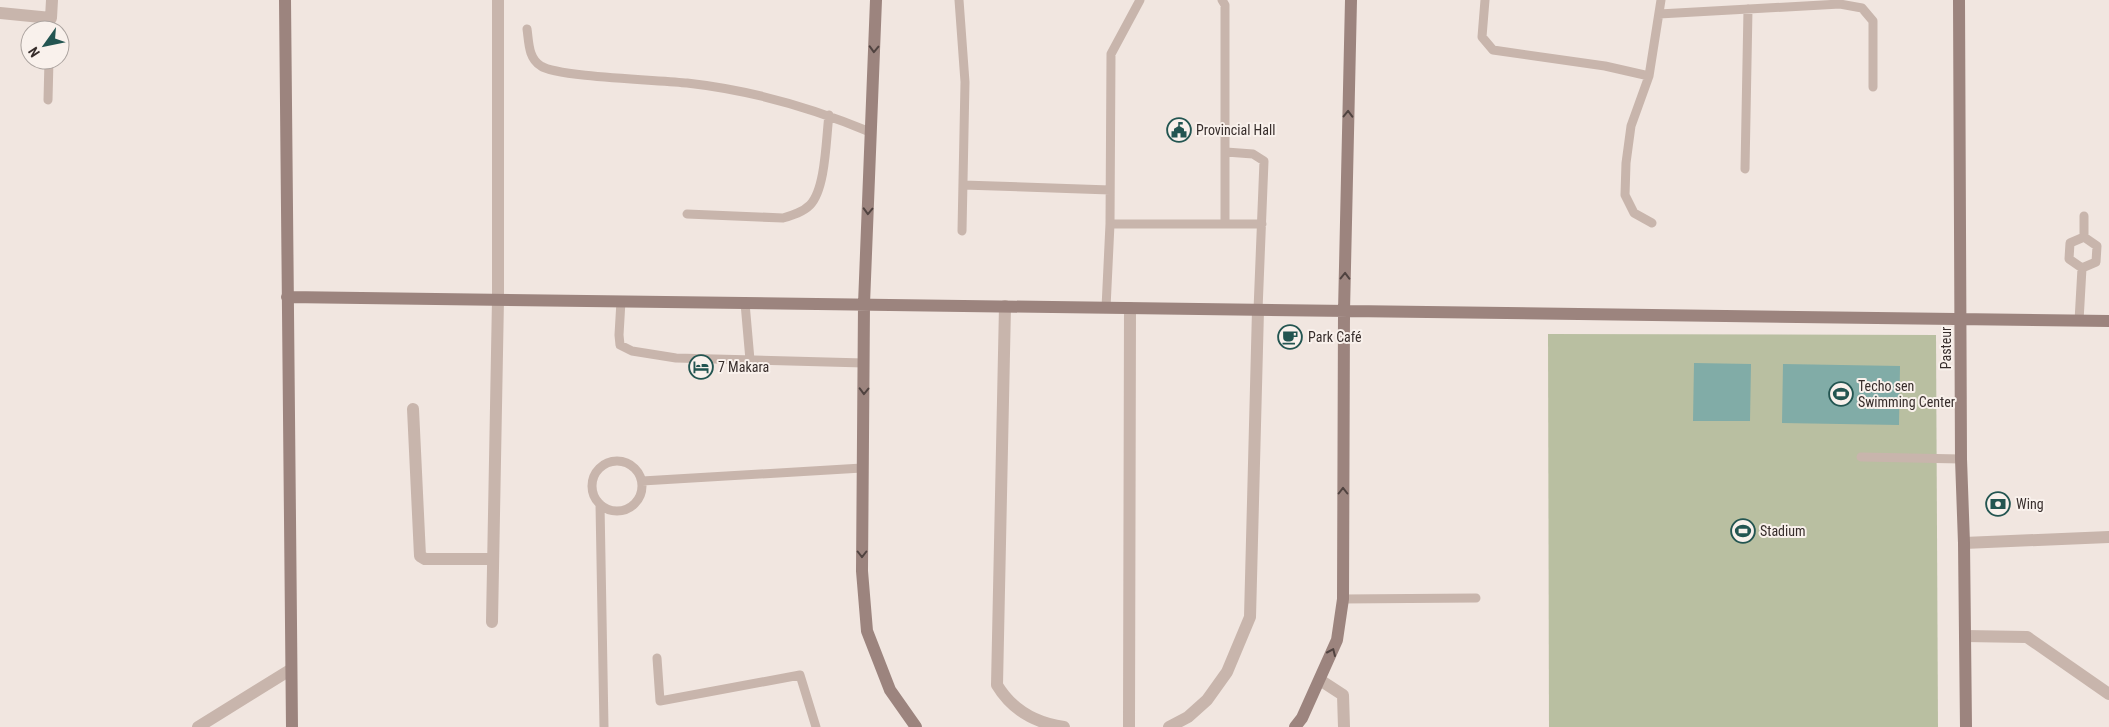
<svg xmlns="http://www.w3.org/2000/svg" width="2109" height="727" font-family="'Roboto Condensed',sans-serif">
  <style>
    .green { fill: #b9bfa1 }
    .water { fill: #81aca7 }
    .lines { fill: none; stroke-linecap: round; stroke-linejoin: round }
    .lane { stroke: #c8b5ac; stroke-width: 9 }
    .street { stroke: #c8b5ac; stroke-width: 12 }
    .secondary { stroke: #9c847e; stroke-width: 12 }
    .oneway { stroke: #504340 }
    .labels { text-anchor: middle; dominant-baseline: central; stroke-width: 4; stroke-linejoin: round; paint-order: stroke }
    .poi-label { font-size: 14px; fill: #372d2b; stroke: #f9f1ec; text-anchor: start }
    .street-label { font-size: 14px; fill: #372d2b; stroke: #f9f1ec }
  </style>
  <rect width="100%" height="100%" fill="#f1e6e0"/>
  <path class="green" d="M1548 334 1936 335 1938 727H1549Z"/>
  <path class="water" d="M1694 363 1751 364 1750 421H1693Z
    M1783 364 1900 366 1899 425 1782 423Z"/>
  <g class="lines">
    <path class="lane" d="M959 0 965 82 962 231
      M1485 0 1482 37 1493 50 1605 66 1649 76
      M1659 14 1840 4 1862 8 1873 21V87
      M527 29C529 42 528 58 541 66 556 77 662 80 687 83 749 90 813 108 870 132
      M50 30 51 18
      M48 100 49 60
      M1226 152 1253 154 1264 161 1258 310
      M1745 169 1748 9
      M963 185 1110 190
      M687 214 783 218C793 215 803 212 810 205 826 189 826 137 829 115
      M2084 216V237
      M1652 223 1634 213 1625 195 1626 163 1631 126 1649 76 1661 0
      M1110 224H1225V5L1222 0
      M1225 224H1262
      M2084 237 2097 246 2096 262 2082 268 2069 259 2070 243Z
      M621 301 619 335 620 345 632 351 676 358 864 363
      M745 303 750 360
      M1106 308 1110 224 1111 54 1140 0
      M2079 321 2082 268
      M1861 457 1961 459
      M592 486a25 25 0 1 1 50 0a25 25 0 1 1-50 0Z
      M642 481 862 468
      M600 504 604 727
      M1343 599 1476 598
      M657 658 660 701 800 675 816 727"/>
    <path class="street" d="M0 13 51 18 52 0
      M1005 306 997 685C1012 710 1036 723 1064 727
      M413 409 420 556 425 559H493
      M1964 543 2109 537
      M492 622 498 299V0
      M1965 636 2027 637 2109 694
      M1320 680 1343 695 1344 727
      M198 727 290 670
      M1129 727 1130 308
      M1169 727 1188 717 1207 700 1227 672 1250 617 1258 310"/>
    <path class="secondary" d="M285 0 292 727
      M876 0 864 304 862 571 867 631 890 690 916 727
      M1959 0 1961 459 1964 543 1966 727
      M287 297 2109 321
      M1295 727 1302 718 1337 640 1343 599 1344 311 1351 0"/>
  </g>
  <defs><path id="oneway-chevron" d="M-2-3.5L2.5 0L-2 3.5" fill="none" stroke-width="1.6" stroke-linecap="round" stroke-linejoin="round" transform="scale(1.25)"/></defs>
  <g class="oneway">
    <use href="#oneway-chevron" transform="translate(874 49) rotate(92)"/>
    <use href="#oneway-chevron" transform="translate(1348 114) rotate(-89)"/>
    <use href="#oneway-chevron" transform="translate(868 211) rotate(92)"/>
    <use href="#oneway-chevron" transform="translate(1345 276) rotate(-89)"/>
    <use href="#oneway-chevron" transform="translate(864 391) rotate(91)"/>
    <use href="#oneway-chevron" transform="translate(1343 491) rotate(-90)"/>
    <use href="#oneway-chevron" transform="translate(862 554) rotate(90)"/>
    <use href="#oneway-chevron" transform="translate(1332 652) rotate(-66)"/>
  </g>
  <defs>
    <g id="civic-ring" transform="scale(1.25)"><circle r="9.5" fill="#f9f1ec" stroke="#235551" stroke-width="1.5"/><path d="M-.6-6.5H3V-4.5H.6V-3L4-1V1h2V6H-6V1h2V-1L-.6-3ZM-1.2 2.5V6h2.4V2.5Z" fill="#235551"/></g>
    <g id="cafe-ring" transform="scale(1.25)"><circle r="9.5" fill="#f9f1ec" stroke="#235551" stroke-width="1.5"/><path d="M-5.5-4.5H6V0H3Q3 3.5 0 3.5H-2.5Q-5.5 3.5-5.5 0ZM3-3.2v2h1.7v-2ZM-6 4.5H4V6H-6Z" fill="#235551"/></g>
    <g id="hotel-ring" transform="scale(1.25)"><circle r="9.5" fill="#f9f1ec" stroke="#235551" stroke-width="1.5"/><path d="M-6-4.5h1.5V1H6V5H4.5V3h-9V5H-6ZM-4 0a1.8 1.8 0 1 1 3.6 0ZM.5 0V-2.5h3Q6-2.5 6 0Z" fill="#235551"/></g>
    <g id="stadium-ring" transform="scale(1.25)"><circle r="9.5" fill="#f9f1ec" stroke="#235551" stroke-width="1.5"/><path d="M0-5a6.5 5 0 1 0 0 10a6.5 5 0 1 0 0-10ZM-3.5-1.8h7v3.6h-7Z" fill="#235551"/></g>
    <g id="bank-ring" transform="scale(1.25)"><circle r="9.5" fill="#f9f1ec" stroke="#235551" stroke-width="1.5"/><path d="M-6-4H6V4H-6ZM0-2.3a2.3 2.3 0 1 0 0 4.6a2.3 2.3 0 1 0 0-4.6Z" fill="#235551"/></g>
  </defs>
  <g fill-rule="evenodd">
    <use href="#civic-ring" x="1179" y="130"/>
    <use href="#cafe-ring" x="1290" y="337"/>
    <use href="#hotel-ring" x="701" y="367"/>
    <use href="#stadium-ring" x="1841" y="394"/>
    <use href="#bank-ring" x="1998" y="504"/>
    <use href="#stadium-ring" x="1743" y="531"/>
  </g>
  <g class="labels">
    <g class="poi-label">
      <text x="1196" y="130">Provincial Hall</text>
      <text x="1308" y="337">Park Café</text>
      <text x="718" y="367">7 Makara</text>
      <text x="1858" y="386">Techo sen<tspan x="1858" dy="16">Swimming Center</tspan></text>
      <text x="2016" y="504">Wing</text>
      <text x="1760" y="531">Stadium</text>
    </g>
    <g class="street-label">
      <text transform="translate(1946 348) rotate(-90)">Pasteur</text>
    </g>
  </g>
  <g transform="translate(45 45) rotate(237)"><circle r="24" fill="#f9f1ec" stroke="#aba39f"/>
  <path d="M0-4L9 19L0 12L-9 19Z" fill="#235551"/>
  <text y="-8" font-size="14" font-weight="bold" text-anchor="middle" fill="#372d2b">N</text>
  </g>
</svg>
